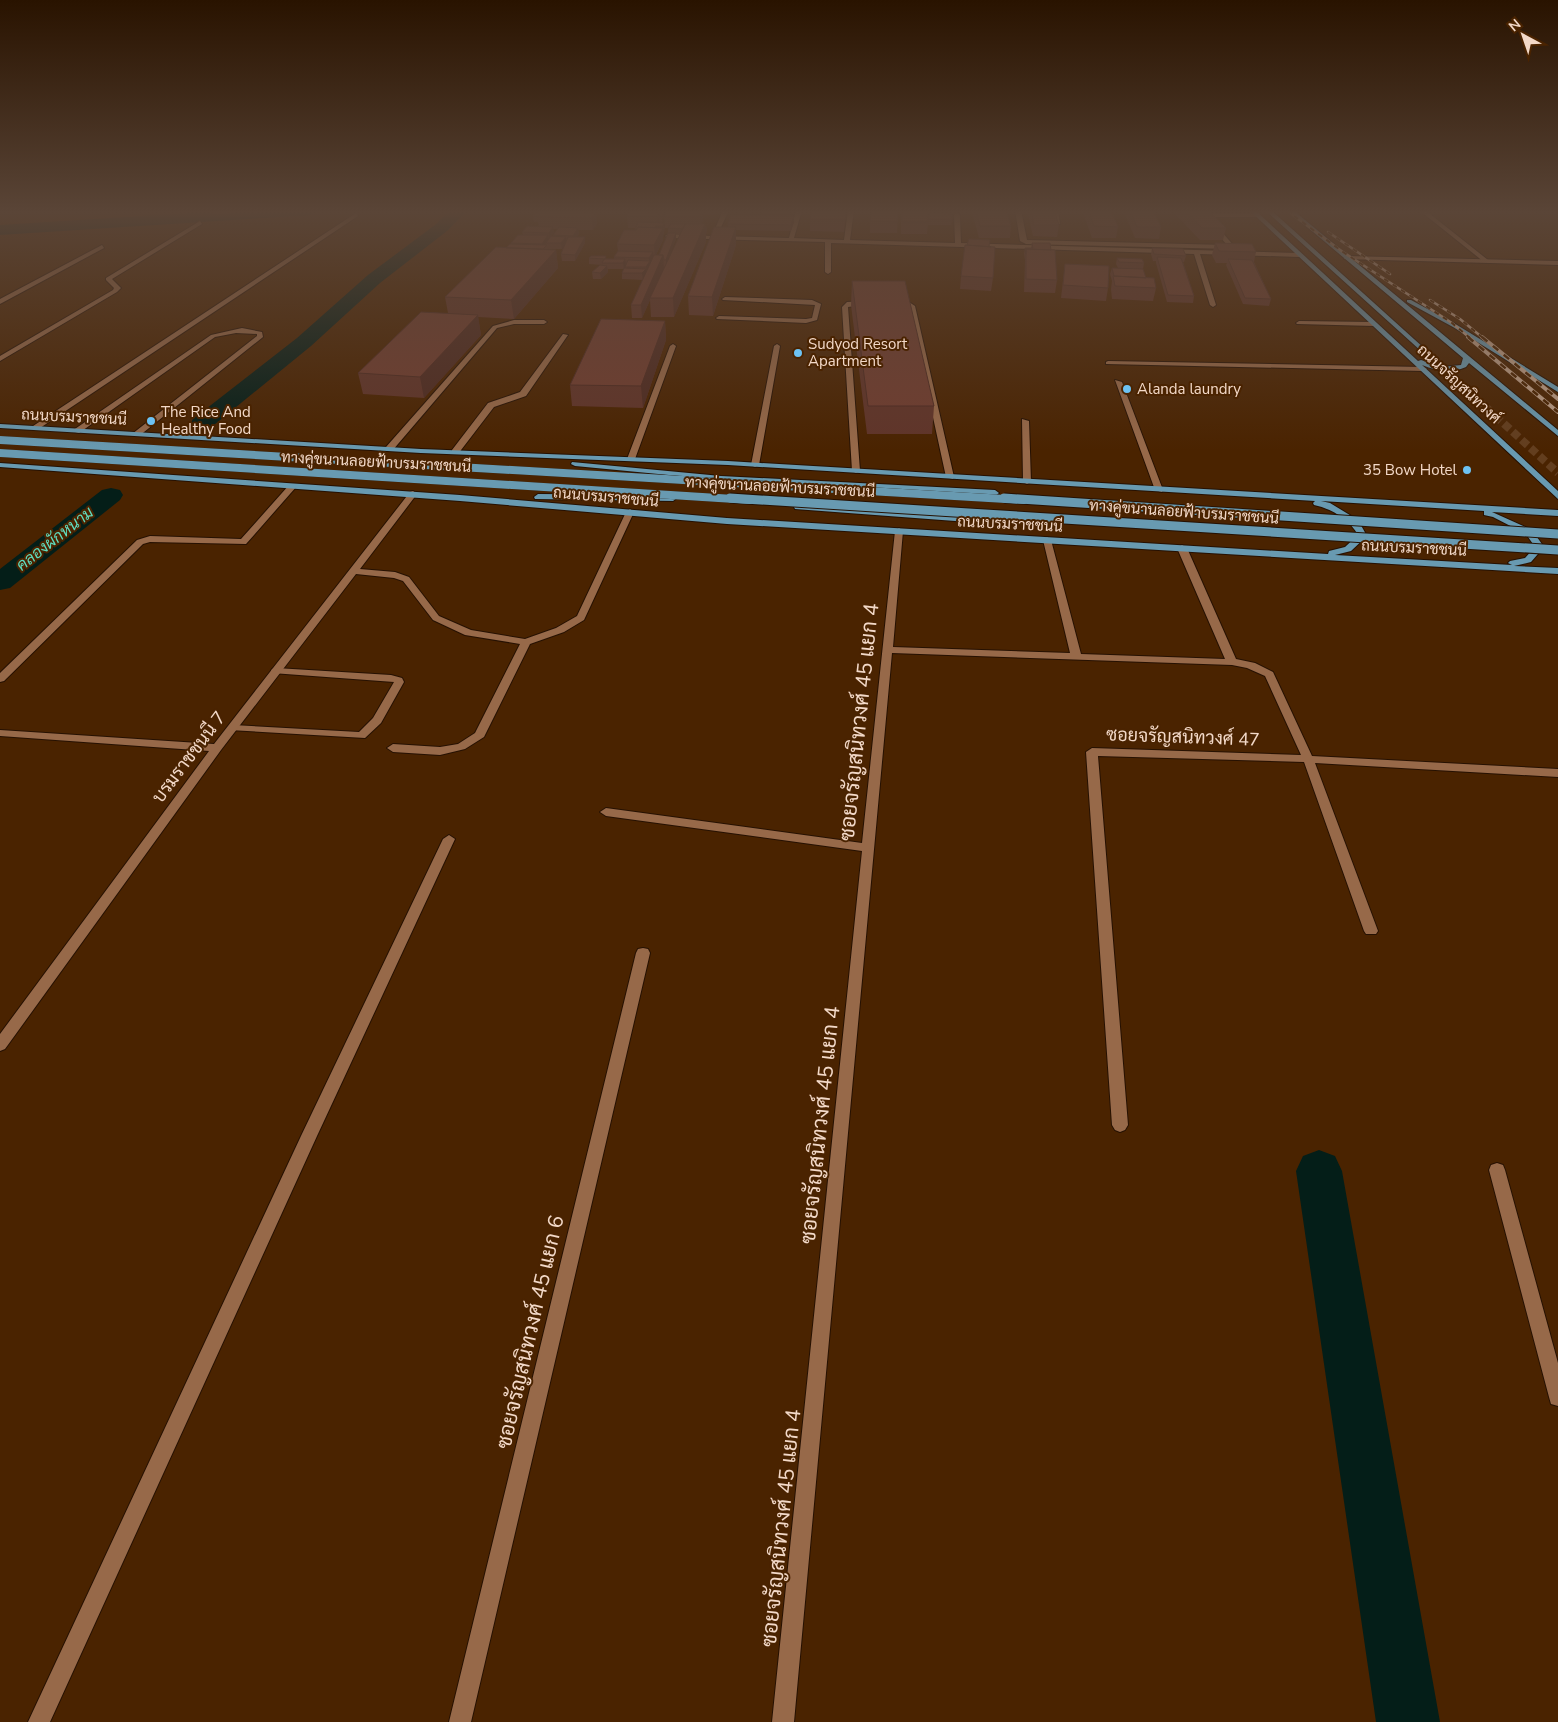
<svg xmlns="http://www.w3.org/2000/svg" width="1558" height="1722" font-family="'Nunito Sans',Sarabun,sans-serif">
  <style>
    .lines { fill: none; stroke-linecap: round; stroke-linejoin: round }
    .canal { fill: #041e18; fill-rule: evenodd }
    .primary-tunnel { stroke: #633e1e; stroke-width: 8; stroke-dasharray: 8 4; stroke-linecap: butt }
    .service-casing { stroke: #261102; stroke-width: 2 }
    .minor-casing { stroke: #261102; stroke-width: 2 }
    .primary-casing { stroke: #261102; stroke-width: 2 }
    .service { fill: #976949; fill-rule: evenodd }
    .minor { fill: #976949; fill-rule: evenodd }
    .primary { fill: #689ab1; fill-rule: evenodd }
    .rail-far1-casing { stroke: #bc9e87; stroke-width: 2.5 }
    .rail-casing { stroke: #bc9e87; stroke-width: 4 }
    .rail-far1 { stroke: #4a2300; stroke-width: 2; stroke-dasharray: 5; stroke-linecap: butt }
    .rail { stroke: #4a2300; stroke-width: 2.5; stroke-dasharray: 7; stroke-linecap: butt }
    .primary-bridge-far1-casing { stroke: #261102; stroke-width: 8; stroke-linecap: butt }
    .primary-bridge-casing { stroke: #261102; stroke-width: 11; stroke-linecap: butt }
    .primary-bridge-far1 { stroke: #689ab1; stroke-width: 8 }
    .primary-bridge { stroke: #689ab1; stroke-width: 9 }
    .wall { fill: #603429; fill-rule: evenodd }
    .shaded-wall { fill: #4e2b22 }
    .building { fill: #703d30; stroke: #4e2b22 }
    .poi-dot { fill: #6dc2f3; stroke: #4a2300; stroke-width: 2 }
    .labels { text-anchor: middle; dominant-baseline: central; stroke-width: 4; stroke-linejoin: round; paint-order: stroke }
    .far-poi-label { font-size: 15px; fill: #f3d9c8; stroke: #4a2300; text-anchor: start }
    .far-street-label { font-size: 15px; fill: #f3d9c8; stroke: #4a2300 }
    .far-water-label { font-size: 16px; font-style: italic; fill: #5fdcbf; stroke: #4a2300 }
    .street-label { font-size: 18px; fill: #f3d9c8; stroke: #4a2300 }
    .near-street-label { font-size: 21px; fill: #f3d9c8; stroke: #4a2300 }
  </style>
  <rect width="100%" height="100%" fill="#4a2300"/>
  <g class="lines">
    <path class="canal" d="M237 210H318L315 213 310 215 0 235V225Z
      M451 210H468L447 231 380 283 311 346 209 429 201 431 193 429 190 424 193 419 297 338 368 275 435 225Z
      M111 488 120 490 123 495 120 500 10 588 0 590V569L102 490Z
      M1319 1150 1335 1156 1342 1171 1440 1722H1376L1296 1171 1303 1156Z"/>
    <path class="primary-tunnel" d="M1433 359 1558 473"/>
    <g class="service-casing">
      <path id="service" d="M1015 210H1021L1027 240 1227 245 1197 210H1203L1206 213H1258L1261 215 1258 217H1209L1234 246 1232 249 1026 244 1020 241Z
        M1052 210H1058L1060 224 1055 223Z
        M1419 210H1425L1488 260V262H1484Z
        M725 297 812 300 821 304 817 320 806 323 717 319 716 318 719 316 806 319 812 318 815 305 723 300 722 299Z
        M896 300 909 302 915 306 954 477 953 479 946 477 909 307 894 303V301Z
        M868 301 870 302V304L848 307 860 471 856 473 852 471 842 307 847 302Z
        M514 320H544L547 322 544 324H514L497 328 392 451H386V447L493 326Z
        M1299 321 1374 322 1377 324 1374 326 1297 324 1296 323Z
        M242 328 262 332 263 337 139 436 132 434 257 336V334L236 333 215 337 79 433 72 431 211 335Z
        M563 334 568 335 526 396 494 407 458 454H452V450L488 403 520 392Z
        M673 344 676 346 635 459 628 461 627 459 670 346Z
        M777 344 780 346 759 465 755 467 751 465 774 346Z
        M1115 380 1122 382 1163 490 1162 492 1155 490Z
        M1022 419 1029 421 1031 482 1027 484 1023 482Z
        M276 668 391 675 402 678 404 682 381 723 365 738 229 730 227 728 229 726 233 725 359 732 373 718 394 682 272 673 271 671 272 669Z"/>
    </g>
    <g class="minor-casing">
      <path id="minor" d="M723 210H729L717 236 789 238 796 210H802L794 238 844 240 848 210H854L850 240 955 243 954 215 957 213 960 215 961 243 1299 253 1302 255 1299 257 1200 254 1216 305 1213 307 1210 305 1194 254 831 243V272L828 274 825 272V242L668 238 665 236 668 234 712 236Z
        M356 213 358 216 37 430 30 428Z
        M200 221 202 224 112 279 121 288 117 292 0 361V356L113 290 114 288 106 280V278Z
        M102 245 104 248 0 304V299Z
        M1346 256 1558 261V265L1344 259Z
        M1108 361 1423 367 1427 369 1423 371 1106 364V362Z
        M290 484 297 486 246 544 150 542 143 544 4 681 0 682V673L137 540 150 536 241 539Z
        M413 491 417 494 360 569 395 572 409 577 439 616 471 630 525 639 556 628 577 616 626 512 630 509 634 512 584 620 564 632 530 644 484 737 465 749 440 755 393 752 387 748 393 744 440 747 458 744 475 733 520 644 465 635 433 620 403 581 394 578 356 574 221 750 5 1049 0 1051V1034L209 751 0 736V730L214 744 410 492Z
        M899 528 903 531 893 647 1070 653 1043 540 1047 537 1051 540 1081 654 1225 659 1177 548 1182 545 1187 548 1236 659 1255 663 1273 672 1312 756 1558 769V777L1315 763 1378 931 1376 934H1366L1364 931 1304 762 1098 756 1128 1125 1125 1130 1120 1132 1115 1130 1112 1125 1086 752 1092 748 1301 755 1265 676 1247 668 1232 665 892 653 794 1722H772L862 851 606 816 600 812 606 808 862 843 895 531Z
        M449 835 455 839 317 1136 50 1722H28L301 1136 443 839Z
        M643 948 648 949 650 953 471 1722H449L636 953 638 949Z
        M1497 1163 1503 1165 1505 1170 1558 1363V1406L1551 1404 1549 1397 1489 1170 1491 1165Z"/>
    </g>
    <g class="primary-casing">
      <path id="primary" d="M1249 210H1255L1418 361 1421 360 1442 367 1461 365 1463 358 1287 210H1293L1558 430V436L1469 363 1466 367C1451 374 1437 371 1422 365L1558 491V499Z
        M1265 210H1271L1435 358V360H1431Z
        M1407 300H1411L1457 325 1558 387V392L1453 327 1407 302Z
        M0 424 421 449 728 461 1558 510V516L1492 512 1532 530 1544 547 1531 562 1514 566 1558 568V574L727 524 460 501 0 467V463L460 495 727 518 1328 554 1329 551 1345 547 1358 535C1349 519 1332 509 1314 505L1313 503 1315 501 728 465 421 453 0 428ZM1321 501 1484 511V515L1493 517 1526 534 1535 547 1525 558 1510 561 1508 563 1512 565 1335 555 1351 551 1367 536 1358 520 1330 503Z
        M572 462 721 476 995 490 999 493 995 496 721 480 575 466 571 464Z
        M538 494 673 495 677 498 673 501 535 499 534 497Z
        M798 504 995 518 999 521 995 524 795 509 794 507Z"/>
    </g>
    <use href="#service" class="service"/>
    <use href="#minor" class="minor"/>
    <use href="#primary" class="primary"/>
    <g class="rail-far1-casing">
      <path id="rail-far1" d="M1286 210 1343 252 1452 323 1470 338
        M1328 232 1390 274
        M1430 300 1460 319 1483 338"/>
    </g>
    <g class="rail-casing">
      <path id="rail" d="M1468 337 1558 412
        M1482 337 1558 399"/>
    </g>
    <use href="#rail-far1" class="rail-far1"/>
    <use href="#rail" class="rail"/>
    <g class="primary-bridge-far1-casing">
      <path id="primary-bridge-far1" d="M0 440 1024 500
        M0 453 750 500"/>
    </g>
    <g class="primary-bridge-casing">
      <path id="primary-bridge" d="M730 498 1558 550
        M1004 498 1558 534"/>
    </g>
    <use href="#primary-bridge-far1" class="primary-bridge-far1"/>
    <use href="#primary-bridge" class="primary-bridge"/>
  </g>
  <path class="wall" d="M211 210H251L250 212 212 214Z
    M538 210H574L573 212H596L597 224 593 230H578L579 234 576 237 585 243 575 261H562L561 254 565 244 562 249H547V250H556L558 268 514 319 478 317 481 335 424 398 363 394 358 373 448 313 445 297 511 244V243L523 235 522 232 539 227 538 222H534L533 216ZM553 229H558L553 235V236H551L554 233Z
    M630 210H646V212H663L664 217 662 222 665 228 663 236V240L656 255H659L668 233V228H665L664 217 667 210H717L715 215H703V219L702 224 707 231 706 234V242L674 317H651L650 300 642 318H632L631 305 644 278 643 280 622 279V273L625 268V267L624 269H608V272L601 279H593L592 272 602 265 589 264V258L614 259V257L618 251 617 244 635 230 636 228H628L627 216ZM676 234 680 235 669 257 676 239Z
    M738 210H753L751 215H762L763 210H792L791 212H790V216H794V222L791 231 736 230V245L713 316 689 315 688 296 728 227V224L738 215Z
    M812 210H846L844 232 810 231V219Z
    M898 210 897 233H870V221Z
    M901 210 928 219 929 213 952 220 951 225H928V224L927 234H901Z
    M973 210H1006L1011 226 1010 238H979L972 212Z
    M1027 210H1054L1059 225 1057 237 1033 236Z
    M1082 210H1111L1118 227 1116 238H1092Z
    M1123 210H1153L1161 227 1159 239 1135 238Z
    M1171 210H1208L1226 228 1223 240H1200Z
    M1032 243 1057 280 1055 293 1024 292 1025 260 1024 254 1025 248H1031Z
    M1215 243 1256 252 1254 262 1271 299 1269 306 1243 304 1226 265 1227 263H1216L1212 255Z
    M989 246 993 278 991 291 960 289 961 276Z
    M1152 248 1186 256 1184 262H1183L1194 296 1193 303 1167 302 1156 263V261H1153L1151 254Z
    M1117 258 1144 263 1143 269 1146 278 1156 288 1153 301 1112 299 1111 289 1112 281 1110 274 1112 268H1118L1116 264Z
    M1065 264 1108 288 1106 301 1061 298Z
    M852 281 934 406 932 434H867L851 305Z
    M665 321 666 340 643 408 572 406 570 385Z"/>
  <path class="shaded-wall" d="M258 210H280L259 211Z
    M702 210H703V219L700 229V217Z
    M750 210H753L750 219Z
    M596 212 597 224 593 230 592 218Z
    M659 212 660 223 658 226 657 216Z
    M664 212V217L662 222V216Z
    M794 216V222L791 231V225Z
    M664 223 665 228 663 236V240L655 257 654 245 663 228Z
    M705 224 706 228 707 225V231L706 234V242L674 317 673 298Z
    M553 227 554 233 549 239V233Z
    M736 227V245L713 316 712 297Z
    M578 228 579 234 573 242V236Z
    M676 233V239L666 266V260Z
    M548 235 549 241 546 243V245L543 250 542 244Z
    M566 237V243L562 249 561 243Z
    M585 237V243L575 261V255Z
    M556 250 558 268 514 319 511 300Z
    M653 252 654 258 650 264V267L647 273 646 267 649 261V258Z
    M663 255 664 268 650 298V300L642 318 641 305Z
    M625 259 626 265 624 269 623 263Z
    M607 266 608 272 601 279 600 273Z
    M646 269V275L643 280 642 273Z
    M478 315 481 335 424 398 420 377Z
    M665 321 666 340 643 408 641 386Z"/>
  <path class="building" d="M538 210H564L563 211H543L538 216H533Z
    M630 210H640L639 211 659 212 657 216H627Z
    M648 210H661L660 212H664L662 216H660L659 212H648Z
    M667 210H702L700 217H664Z
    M763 210H790L789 214H762Z
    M812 210H844V211Z
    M872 210H898L897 222 870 221Z
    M902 210H928V222H902Z
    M976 210H1006L1011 226H980Z
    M1031 210H1054L1059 225H1034Z
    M1088 210H1111L1118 227 1094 226Z
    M1130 210H1153L1161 227H1137Z
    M1185 210H1208L1226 228H1202Z
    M543 211 596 212 592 218 537 217Z
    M812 211 846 212 845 220 810 219Z
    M929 213 952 214V220L929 219Z
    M731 215 794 216 791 225 728 224Z
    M638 222 664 223 663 226H655L664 228 663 230V228L638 227 636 230H635Z
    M671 224H686H685L683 229 668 228Z
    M685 224H705L673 298H650Z
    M527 226 553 227 549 233 522 232Z
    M559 227 578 228 573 236 553 235Z
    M638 227 663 228 654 245 617 244 624 230H636Z
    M714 227H736L712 297 688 296Z
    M668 233H676L666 260H664L663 255H659Z
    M518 235H548L542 244 511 243Z
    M551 236 566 237 561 243H546Z
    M568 237H585L575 255 561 254Z
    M969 239 990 240 989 246 991 247 967 245Z
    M1032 243H1050L1051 250 1026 249V254L1025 248H1033Z
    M1215 243 1252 244 1256 252 1219 251Z
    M510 244 547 245 543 249 506 248Z
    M965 245 995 247 993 278 961 276Z
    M496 247 556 250 511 300 445 297Z
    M1152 248 1183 249 1186 256 1154 254Z
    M1026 249 1055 250 1057 280 1026 279Z
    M618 251 653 252 649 258 614 257Z
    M654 255H663L641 305H631Z
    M591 256H606L605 259 589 258Z
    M1157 257 1181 258 1194 296 1168 295Z
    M1117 258 1142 259 1144 263 1119 262Z
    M604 259H625L623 263H602Z
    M1228 259 1252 260 1271 299 1245 298Z
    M628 260 650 261 646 267H625Z
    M1065 264 1109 266 1108 288 1063 285Z
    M600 265 607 266 600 273 592 272Z
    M624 268 646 269 642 273H622Z
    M1112 268 1143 269 1146 278 1114 276Z
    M1113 276 1154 278 1156 288 1115 286Z
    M852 281H905L934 406H868Z
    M421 312 478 315 420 377 358 373Z
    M601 319 665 321 641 386 570 385Z"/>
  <linearGradient id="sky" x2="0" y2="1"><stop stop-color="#291300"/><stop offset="0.47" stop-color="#5a4537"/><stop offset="1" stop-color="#5a4537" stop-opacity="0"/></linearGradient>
  <rect width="1558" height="451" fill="url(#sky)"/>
  <g class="poi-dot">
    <circle cx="798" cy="353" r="5"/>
    <circle cx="1127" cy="389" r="5"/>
    <circle cx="151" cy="421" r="5"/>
    <circle cx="1467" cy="470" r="5"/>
  </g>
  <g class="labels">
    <g class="far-poi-label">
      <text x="808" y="344">Sudyod Resort<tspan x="808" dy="17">Apartment</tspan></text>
      <text x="1137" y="389">Alanda laundry</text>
      <text x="161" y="412">The Rice And<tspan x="161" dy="17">Healthy Food</tspan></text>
      <text x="1457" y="470" text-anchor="end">35 Bow Hotel</text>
    </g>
    <g class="far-street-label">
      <text transform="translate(1459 384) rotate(43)">ถนนจรัญสนิทวงศ์</text>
      <text transform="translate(74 417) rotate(3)">ถนนบรมราชชนนี</text>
      <text transform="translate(376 462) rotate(3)">ทางคู่ขนานลอยฟ้าบรมราชชนนี</text>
      <text transform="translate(780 487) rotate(3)">ทางคู่ขนานลอยฟ้าบรมราชชนนี</text>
      <text transform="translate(606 497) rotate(5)">ถนนบรมราชชนนี</text>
      <text transform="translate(1184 512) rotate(4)">ทางคู่ขนานลอยฟ้าบรมราชชนนี</text>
      <text transform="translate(1010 524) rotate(3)">ถนนบรมราชชนนี</text>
      <text transform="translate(1414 548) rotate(3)">ถนนบรมราชชนนี</text>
    </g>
    <g class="far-water-label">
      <text transform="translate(55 539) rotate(-38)">คลองผักหนาม</text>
    </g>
    <g class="street-label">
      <text transform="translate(1183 737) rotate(2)">ซอยจรัญสนิทวงศ์ 47</text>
      <text transform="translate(189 757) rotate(-53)">บรมราชชนนี 7</text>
    </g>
    <g class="near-street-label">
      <text transform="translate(859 722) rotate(-84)">ซอยจรัญสนิทวงศ์ 45 แยก 4</text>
      <text transform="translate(820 1125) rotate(-84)">ซอยจรัญสนิทวงศ์ 45 แยก 4</text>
      <text transform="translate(530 1332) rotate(-77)">ซอยจรัญสนิทวงศ์ 45 แยก 6</text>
      <text transform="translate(781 1528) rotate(-84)">ซอยจรัญสนิทวงศ์ 45 แยก 4</text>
    </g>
  </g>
  <g transform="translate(1523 35) rotate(320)" stroke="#4a2300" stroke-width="4" paint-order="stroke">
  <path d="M0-4L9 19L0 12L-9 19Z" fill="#f3d9c8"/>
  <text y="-8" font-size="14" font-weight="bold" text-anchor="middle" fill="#f3d9c8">N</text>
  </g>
</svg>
